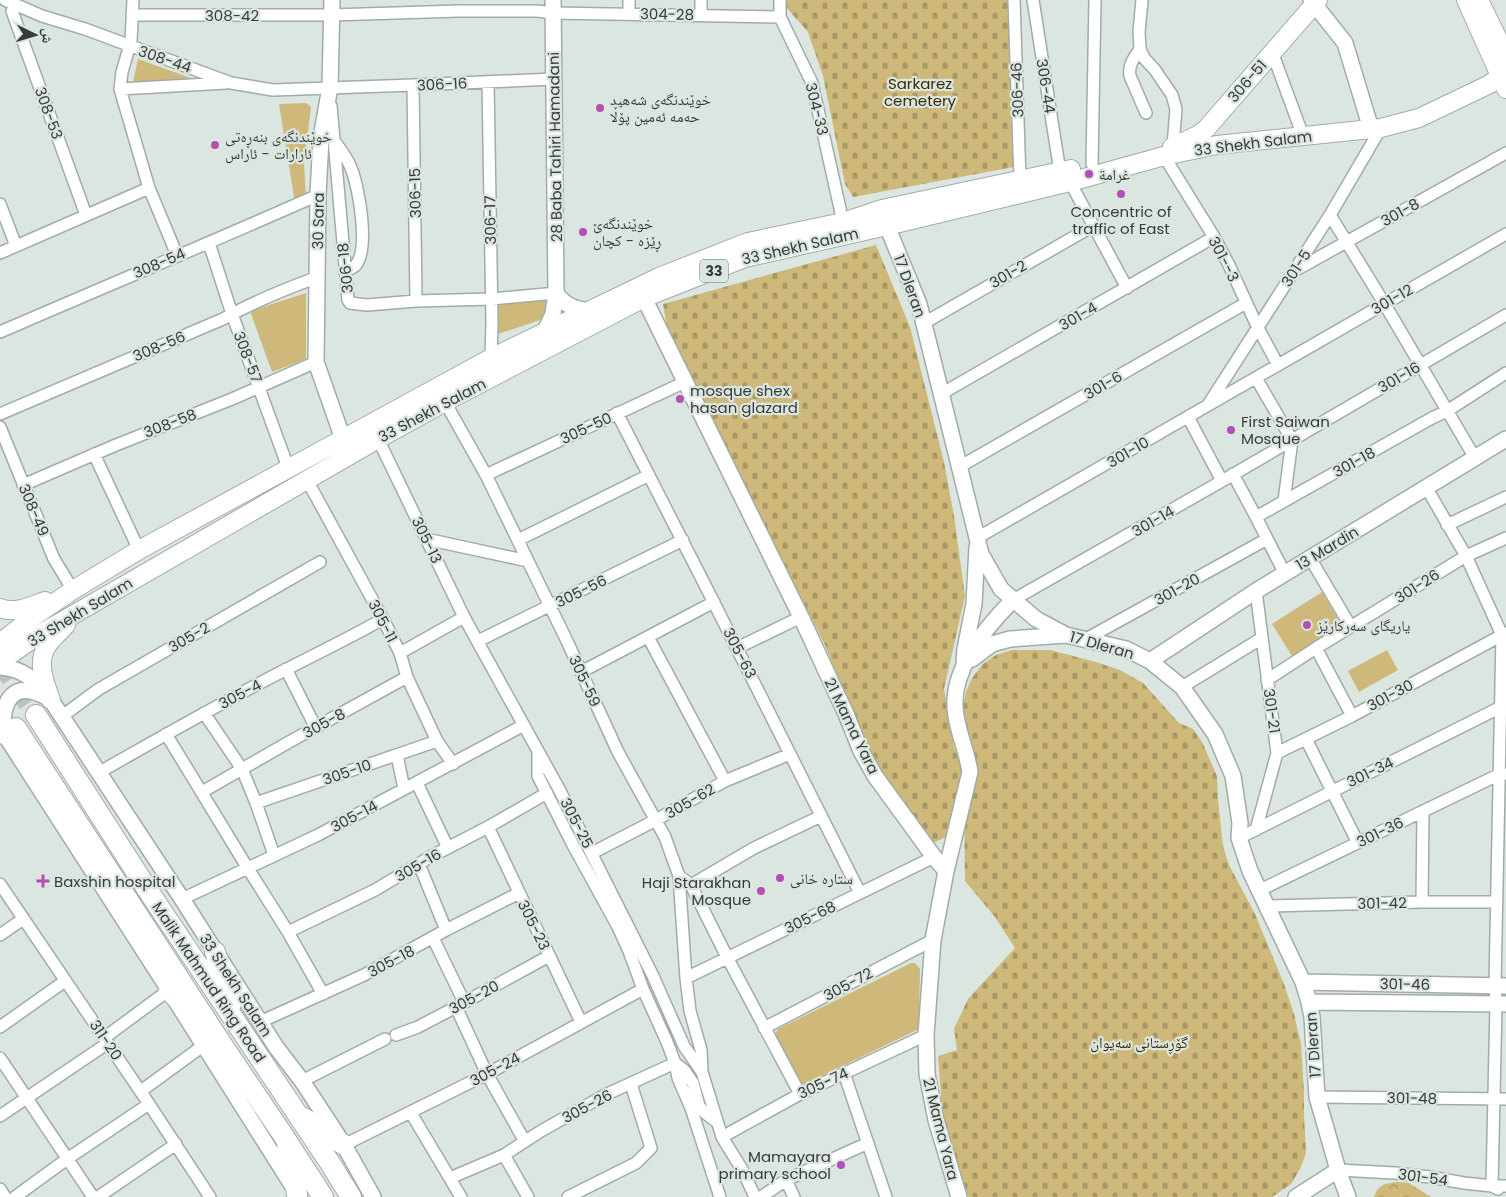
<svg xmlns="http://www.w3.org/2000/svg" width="1506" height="1197" font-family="Poppins,'Noto Naskh Arabic',sans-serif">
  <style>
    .forest { fill: url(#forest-crowns) }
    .cemetery { fill: url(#cemetery-stones) }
    .park { fill: #ceb97a }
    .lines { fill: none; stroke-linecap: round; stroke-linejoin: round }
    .highway-tunnel { stroke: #bac4bf; stroke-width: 20; stroke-dasharray: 20 10; stroke-linecap: butt }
    .street-casing { stroke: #a1aca5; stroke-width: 14 }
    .secondary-casing { stroke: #a1aca5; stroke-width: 18 }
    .primary-casing { stroke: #a1aca5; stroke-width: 20 }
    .highway-casing { stroke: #a1aca5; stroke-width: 22 }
    .street { stroke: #fff; stroke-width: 11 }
    .secondary { stroke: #fff; stroke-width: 15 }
    .primary { stroke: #fff; stroke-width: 18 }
    .highway { stroke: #fff; stroke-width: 20 }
    .poi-dot { fill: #b44eb2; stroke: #dbe6e0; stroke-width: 2 }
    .labels { text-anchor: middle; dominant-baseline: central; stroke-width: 4.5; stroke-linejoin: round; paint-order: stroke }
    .shield { fill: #dbe6e0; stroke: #686e6b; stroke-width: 1 }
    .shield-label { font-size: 14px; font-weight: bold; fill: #373b39 }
    .street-label { font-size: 15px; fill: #373b39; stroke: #dbe6e0 }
    .park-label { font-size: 15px; fill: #392b00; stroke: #dbe6e0 }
    .poi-label { font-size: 15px; fill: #373b39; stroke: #dbe6e0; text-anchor: start }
  </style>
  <defs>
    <pattern id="forest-crowns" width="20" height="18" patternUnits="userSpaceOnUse" patternTransform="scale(1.25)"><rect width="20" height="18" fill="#ceb97a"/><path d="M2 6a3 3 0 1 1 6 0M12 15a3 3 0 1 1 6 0" fill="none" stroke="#a89865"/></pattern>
    <pattern id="cemetery-stones" width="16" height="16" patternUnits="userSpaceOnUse" patternTransform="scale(1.25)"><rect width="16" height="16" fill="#ceb97a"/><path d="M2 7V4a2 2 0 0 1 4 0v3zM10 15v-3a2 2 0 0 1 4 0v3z" fill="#a89865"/></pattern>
  </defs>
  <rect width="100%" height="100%" fill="#dbe6e0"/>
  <path class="forest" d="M1398 1182 1409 1183 1431 1197H1374C1378 1184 1387 1183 1398 1182Z"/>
  <path class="cemetery" d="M786 0H1009L1019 166 853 197 845 184 823 76 808 32 785 6Z
    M876 245 910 327 944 462 954 516 965 596 944 689 954 747 964 772 950 835 931 844 869 761 826 647 668 334 663 304Z
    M1012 650H1050L1096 662 1120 670 1143 683 1179 723 1193 729 1202 742 1217 776 1218 799 1223 846 1229 865 1255 914 1284 984 1294 1014 1301 1044 1304 1092V1114L1306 1153 1300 1169 1291 1184 1272 1197H965L958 1179 942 1109 938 1056 957 1050 954 1029 968 999 1015 948 995 917 965 881 963 708 966 692 972 678 983 664 996 655Z"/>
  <path class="park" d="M138 59 199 81 132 87Z
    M306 103 311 107 304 163 306 198 295 203 279 104Z
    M306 293V359L272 372 250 311Z
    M548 297 543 319 495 335 494 302Z
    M1322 592 1342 626 1292 656 1272 624Z
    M1387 650 1398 670 1359 692 1348 671Z
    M911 963H915L920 969 919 1029 805 1084H800L775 1037 776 1032 778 1029Z"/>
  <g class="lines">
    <path class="highway-tunnel" d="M0 662 36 715"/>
    <g class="street-casing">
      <path id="street" d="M5 0 42 16 85 29 231 83 273 90 413 85 554 79
        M133 0 131 41 122 72 120 89 149 188 177 255
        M629 0V14
        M780 0V17L812 83 843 222
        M1014 0 1020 180
        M1033 0 1060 172
        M1142 0 1139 32 1140 49 1144 58 1155 70 1172 95 1176 109 1173 146
        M12 11 86 215
        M132 15H332L458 11H537L553 13 780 17
        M701 15V0
        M1140 49C1134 58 1128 65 1130 76L1146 113
        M1272 52 1303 136
        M488 82 492 323 491 358
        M413 85 416 301
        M120 89 226 83
        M331 106 348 300 350 303 367 305 416 301 492 299 556 293
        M335 142C341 150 348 159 351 168 359 187 370 250 355 266 352 268 348 270 345 272
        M1164 156 1214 237 1229 265 1258 328 1278 365
        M1092 164 1095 0
        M1070 182 1127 288
        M0 204 16 246
        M1330 215 1384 303 1475 458
        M209 243 232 314 289 470
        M0 253 149 188
        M1296 270 1506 153
        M924 323 1093 226
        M0 332C106 286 212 242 318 195
        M1256 378 1292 440 1284 501
        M941 394 1214 237
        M445 402 486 475 567 641 618 752 665 837 679 876 691 885 727 957 800 1094
        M1208 405 1330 215 1381 128
        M617 413 705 585 860 893
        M0 414 223 319C253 302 285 289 318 277
        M1188 417 1222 481
        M0 427 54 559 73 590
        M378 439 464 617 559 789 653 976 684 1046 702 1072
        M94 454 139 550
        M959 467 1246 303
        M1233 474 1256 517
        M486 475 685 382
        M307 480 383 619 400 653 407 677 437 741 453 764
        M23 485 116 445 232 399 316 362
        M1426 487 1466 556 1502 635 1495 985 1496 1004 1492 1186H1506
        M1447 525 1506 497
        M977 538 1506 234
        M426 539 528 561
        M518 540 649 475
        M1310 558 1351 627
        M1285 574 1256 517 1432 418 1447 411 1506 373
        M1013 600 1222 481 1506 315
        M648 637 725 781
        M1086 639 1267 539
        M478 641 683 540
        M737 648 801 617
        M1316 648 1352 716
        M400 653 464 617
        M286 669 316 728
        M581 672 714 602
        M1267 680 1316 648 1466 556 1506 538
        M1182 687 1262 638
        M204 713 242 769 256 803 274 855
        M61 717 99 689 320 562
        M166 734 247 867 288 932 323 994
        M1306 739 1358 843
        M538 753V776L573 845 618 927 629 951 643 989 667 1042 675 1063 684 1070 693 1083 699 1106 705 1113 717 1122
        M1277 753 1352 716 1506 633
        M397 755 404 789
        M98 773C160 738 222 702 285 670 318 653 351 637 383 619
        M417 783 448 848
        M202 792 289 742 407 677
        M256 803 437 741
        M488 827 581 1022
        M1256 830 1277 753 1256 591
        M1239 838 1501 707
        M592 853 656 820 725 781 790 754
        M419 864 446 930
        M679 876 686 978 690 1011 701 1050 702 1072 722 1137 743 1171 755 1197
        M0 884 149 1104 210 1197
        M691 885 754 848 821 816
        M1260 890 1500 774H1506
        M182 899 318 835 524 725
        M1422 902 1423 811
        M1268 906 1422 902H1497
        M288 932 375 890 432 856 488 827 547 793
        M0 935 23 919
        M433 938 464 1002
        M686 978 934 857
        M456 1007 487 1074 524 1140
        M260 1022 364 975 446 930 519 893
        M0 1027 65 981
        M764 1028 933 940
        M396 1035 418 1027 456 1007 549 956
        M104 1038 169 990
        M0 1058 93 1197
        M844 1073 886 1197
        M302 1081 385 1039
        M141 1091 204 1045
        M1317 1097 1506 1099
        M411 1113 461 1197
        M0 1116 108 1043
        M722 1137 800 1094 926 1035
        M344 1145 487 1074 643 989
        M504 1155 528 1197
        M1338 1170 1395 1173 1430 1177 1464 1183 1492 1186 1498 1189
        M450 1178 504 1155 541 1131 605 1095 675 1063 678 1078 691 1108 720 1197
        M786 1180 794 1197
        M0 1189 5 1197
        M15 1197 67 1159 149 1104
        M98 1197 176 1144
        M568 1197 636 1163 651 1148 631 1084
        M761 1197 786 1180 868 1143"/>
    </g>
    <g class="secondary-casing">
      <path id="secondary" d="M332 0 330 87 321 138 318 195 316 362 343 439
        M1311 0 1345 43 1371 129
        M884 215 887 226 919 304 981 554 1001 589 1036 619 1066 635 1126 649 1150 661 1182 687 1215 734 1233 776 1240 823 1239 838 1250 871 1303 982 1309 1002 1312 1017 1317 1097 1338 1170 1348 1197
        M556 293C565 306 577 311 593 310
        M644 298 801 617 846 714 861 751 875 776 934 857 946 871 933 940 926 1035 927 1074 936 1120 959 1197
        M544 333 553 314 556 293 553 0
        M972 659 992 644 1010 639 1066 635
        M964 660 965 649 974 604 977 547
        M1150 661 1256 591 1506 439
        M0 667C26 669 35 681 51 700L182 899 276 1047 302 1081 344 1145 373 1197
        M0 727 169 990 292 1185
        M4 735C0 701 13 678 48 698
        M946 871 970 772C967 752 959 735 956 716 948 673 985 628 1013 600
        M1303 982 1506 986
        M1309 1002 1506 1004
        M1296 1197 1338 1170"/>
    </g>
    <g class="primary-casing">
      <path id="primary" d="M1466 0 1506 89
        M1479 0 1497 37 1506 59
        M1172 147 1198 135 1206 129 1318 0
        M0 608C16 614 31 606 45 601
        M0 643 30 619 73 590 139 550 491 358 659 277 748 242 843 222 882 209 1071 169
        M0 662 38 635 378 439 445 402 644 298 745 258 887 226 1070 182 1164 156 1217 145 1381 128 1419 118 1490 84 1500 76
        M51 700C45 683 36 663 47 646 52 638 60 632 66 625
        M0 732 4 735"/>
    </g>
    <g class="highway-casing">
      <path id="highway" d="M36 715 151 895 330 1163 351 1197
        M16 728 223 1046 283 1135 323 1197
        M215 952 231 1004
        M169 990 192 1014
        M304 1118 344 1145
        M287 1149 297 1194"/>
    </g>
    <use href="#street" class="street"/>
    <use href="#secondary" class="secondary"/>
    <use href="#primary" class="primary"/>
    <use href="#highway" class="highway"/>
  </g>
  <g class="poi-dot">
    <circle cx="600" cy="108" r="5"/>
    <circle cx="215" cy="145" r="5"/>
    <circle cx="1089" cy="174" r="5"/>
    <circle cx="1121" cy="194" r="5"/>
    <circle cx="583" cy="232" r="5"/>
    <circle cx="680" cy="399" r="5"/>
    <circle cx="1231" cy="430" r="5"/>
    <circle cx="1307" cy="625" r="5"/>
    <circle cx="780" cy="878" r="5"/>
    <path d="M40.5 873.5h5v5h5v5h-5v5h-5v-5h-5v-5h5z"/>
    <circle cx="761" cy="891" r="5"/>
    <circle cx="841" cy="1165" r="5"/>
  </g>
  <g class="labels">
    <rect class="shield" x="700" y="259.5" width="28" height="23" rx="4"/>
    <g class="shield-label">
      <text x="714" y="271">33</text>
    </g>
    <g class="street-label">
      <text transform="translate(667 14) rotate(1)">304-28</text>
      <text x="232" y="15">308-42</text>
      <text transform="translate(165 59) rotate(19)">308-44</text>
      <text transform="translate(1247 81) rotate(-49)">306-51</text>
      <text transform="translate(442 84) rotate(-3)">306-16</text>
      <text transform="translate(1046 86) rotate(81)">306-44</text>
      <text transform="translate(1017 90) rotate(-92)">306-46</text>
      <text transform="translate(817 109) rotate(76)">304-33</text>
      <text transform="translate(49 113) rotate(70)">308-53</text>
      <text transform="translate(1253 143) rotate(-7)">33 Shekh Salam</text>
      <text transform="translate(555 147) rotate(-91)">28 Baba Tahiri Hamadani</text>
      <text transform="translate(415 193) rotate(-91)">306-15</text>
      <text transform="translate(1400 212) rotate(-29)">301-8</text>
      <text transform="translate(490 220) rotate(-91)">306-17</text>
      <text transform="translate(318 221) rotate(-89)">30 Sara</text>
      <text transform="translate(800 246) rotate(-13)">33 Shekh Salam</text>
      <text transform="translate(1224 259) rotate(63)">301--3</text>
      <text transform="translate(159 263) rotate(-23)">308-54</text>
      <text transform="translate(345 268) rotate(-96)">306-18</text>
      <text transform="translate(1296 268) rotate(-57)">301-5</text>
      <text transform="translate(1008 274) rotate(-30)">301-2</text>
      <text transform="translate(910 286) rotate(70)">17 Dleran</text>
      <text transform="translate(1392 299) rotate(-30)">301-12</text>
      <text transform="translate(1078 316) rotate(-30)">301-4</text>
      <text transform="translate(159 346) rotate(-23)">308-56</text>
      <text transform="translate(248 357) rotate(69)">308-57</text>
      <text transform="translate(1399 377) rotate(-30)">301-16</text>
      <text transform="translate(1103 385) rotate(-30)">301-6</text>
      <text transform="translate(432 410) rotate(-28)">33 Shekh Salam</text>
      <text transform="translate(170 423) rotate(-21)">308-58</text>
      <text transform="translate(586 428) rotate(-25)">305-50</text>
      <text transform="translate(1128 452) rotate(-30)">301-10</text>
      <text transform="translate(1354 462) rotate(-29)">301-18</text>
      <text transform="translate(34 510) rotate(67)">308-49</text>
      <text transform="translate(1153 521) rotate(-30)">301-14</text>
      <text transform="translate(427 540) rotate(64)">305-13</text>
      <text transform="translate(1327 548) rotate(-31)">13 Mardin</text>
      <text transform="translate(1417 586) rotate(-32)">301-26</text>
      <text transform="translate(1177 589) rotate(-29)">301-20</text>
      <text transform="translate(581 591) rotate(-26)">305-56</text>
      <text transform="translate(80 612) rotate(-31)">33 Shekh Salam</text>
      <text transform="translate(383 621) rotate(63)">305-11</text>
      <text transform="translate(189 637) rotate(-30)">305-2</text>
      <text transform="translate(1102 645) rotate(16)">17 Dleran</text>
      <text transform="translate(740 653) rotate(63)">305-63</text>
      <text transform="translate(585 681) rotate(65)">305-59</text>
      <text transform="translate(240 694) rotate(-28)">305-4</text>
      <text transform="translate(1390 695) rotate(-28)">301-30</text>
      <text transform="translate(1272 711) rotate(82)">301-21</text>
      <text transform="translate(324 723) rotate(-29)">305-8</text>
      <text transform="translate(852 726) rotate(64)">21 Mama Yara</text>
      <text transform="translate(347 772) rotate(-19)">305-10</text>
      <text transform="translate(1370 772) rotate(-26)">301-34</text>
      <text transform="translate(690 801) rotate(-30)">305-62</text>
      <text transform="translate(354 816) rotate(-28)">305-14</text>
      <text transform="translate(577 823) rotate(63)">305-25</text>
      <text transform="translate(1380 832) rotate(-26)">301-36</text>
      <text transform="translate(418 865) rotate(-30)">305-16</text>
      <text transform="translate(1382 903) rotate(-1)">301-42</text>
      <text transform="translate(810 917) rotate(-26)">305-68</text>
      <text transform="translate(534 925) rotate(64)">305-23</text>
      <text transform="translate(391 961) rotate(-28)">305-18</text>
      <text transform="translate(209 982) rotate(56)">Malik Mahmud Ring Road</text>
      <text transform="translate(848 984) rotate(-28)">305-72</text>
      <text transform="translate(1405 984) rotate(1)">301-46</text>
      <text transform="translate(236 985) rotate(57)">33 Shekh Salam</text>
      <text transform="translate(474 997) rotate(-28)">305-20</text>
      <text transform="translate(106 1040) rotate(56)">311-20</text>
      <text transform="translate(1313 1045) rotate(-94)">17 Dleran</text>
      <text transform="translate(495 1069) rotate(-28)">305-24</text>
      <text transform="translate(823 1083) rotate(-25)">305-74</text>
      <text transform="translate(1412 1098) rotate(1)">301-48</text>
      <text transform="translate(587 1106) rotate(-28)">305-26</text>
      <text transform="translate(941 1129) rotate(76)">21 Mama Yara</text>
      <text transform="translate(1423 1177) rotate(8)">301-54</text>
    </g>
    <g class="park-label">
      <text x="920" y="83">Sarkarez<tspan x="920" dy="17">cemetery</tspan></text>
      <text x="1139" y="1042">گۆڕستانی سەیوان</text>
    </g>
    <g class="poi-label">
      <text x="610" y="99">خوێندنگەی شەهید<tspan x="610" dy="17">حەمە ئەمین پۆڵا</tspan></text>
      <text x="225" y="136">خوێندنگەی بنەڕەتی<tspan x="225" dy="17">ئارارات - ئاراس</tspan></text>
      <text x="1099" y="174">غرامة</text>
      <text x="1121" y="211" text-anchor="middle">Concentric of<tspan x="1121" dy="17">traffic of East</tspan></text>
      <text x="593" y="223">خوێندنگەێ<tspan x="593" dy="17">ڕێزە - کچان</tspan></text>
      <text x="690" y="390">mosque shex<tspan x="690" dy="17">hasan glazard</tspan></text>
      <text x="1241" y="421">First Saiwan<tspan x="1241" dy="17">Mosque</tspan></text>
      <text x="1317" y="625">یاریگای سەرکارێز</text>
      <text x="790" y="878">ستاره خانی</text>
      <text x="54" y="881">Baxshin hospital</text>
      <text x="751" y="882" text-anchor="end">Haji Starakhan<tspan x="751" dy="17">Mosque</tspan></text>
      <text x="831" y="1156" text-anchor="end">Mamayara<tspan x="831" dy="17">primary school</tspan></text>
    </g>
  </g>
  <g transform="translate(35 35) rotate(95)" stroke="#dbe6e0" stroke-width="4" paint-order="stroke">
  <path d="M0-4L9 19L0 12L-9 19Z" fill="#373b39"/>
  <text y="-8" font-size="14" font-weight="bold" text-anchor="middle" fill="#373b39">ش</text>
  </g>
</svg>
